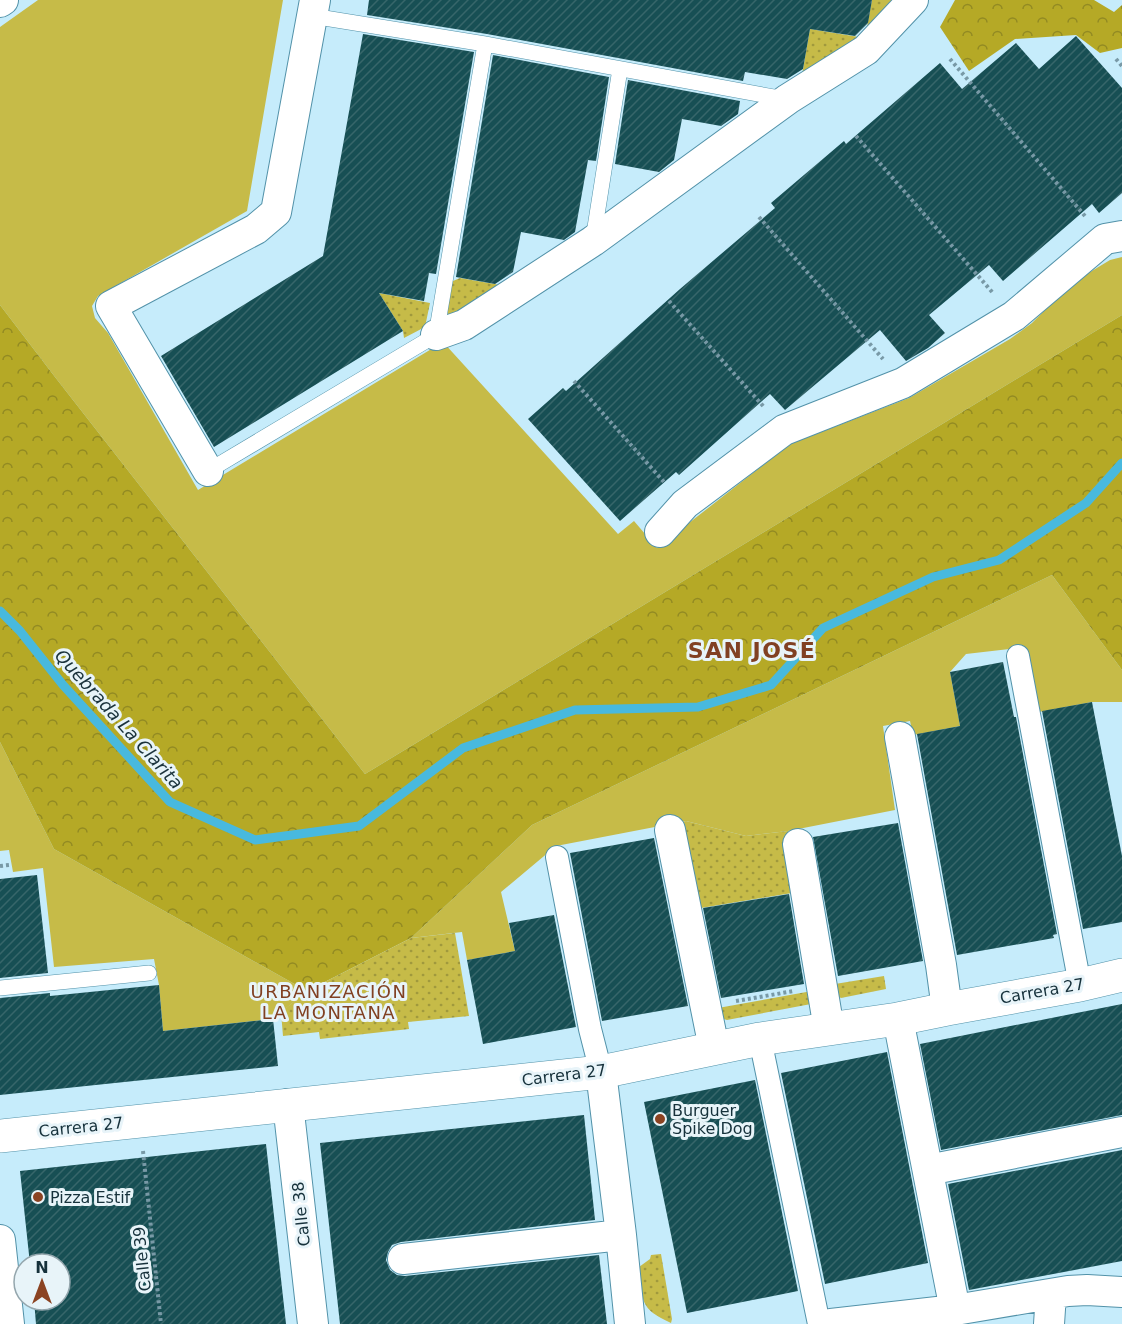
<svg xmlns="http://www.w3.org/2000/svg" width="1122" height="1324" font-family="'DejaVu Sans',sans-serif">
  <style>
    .grass { fill: #c6bb48 }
    .forest { fill: url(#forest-crowns) }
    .garden { fill: url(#garden-dots) }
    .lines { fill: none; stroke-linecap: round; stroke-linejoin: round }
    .stream { stroke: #48b9de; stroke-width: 9 }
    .building { fill: url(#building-hatch) }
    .service-casing { stroke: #5292a9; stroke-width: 16 }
    .pedestrian-casing { stroke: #5292a9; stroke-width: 24 }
    .minor-casing { stroke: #5292a9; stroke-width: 32 }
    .tertiary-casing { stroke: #5292a9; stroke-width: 34 }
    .path { stroke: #7899a6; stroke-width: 4; stroke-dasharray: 3 3; stroke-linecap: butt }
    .service { stroke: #fff; stroke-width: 15 }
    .pedestrian { stroke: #fff; stroke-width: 22 }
    .minor { stroke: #fff; stroke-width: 30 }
    .tertiary { stroke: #fff; stroke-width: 33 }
    .poi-dot { fill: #8b4322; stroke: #e8f4f9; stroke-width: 2 }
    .labels { text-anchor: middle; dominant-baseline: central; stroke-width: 6; stroke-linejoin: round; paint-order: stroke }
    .street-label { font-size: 16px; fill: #16313b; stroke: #e8f4f9 }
    .poi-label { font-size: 16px; fill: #16313b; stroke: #e8f4f9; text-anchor: start }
    .water-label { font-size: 18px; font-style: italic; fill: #1a323b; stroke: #e8f4f9 }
    .neighbourhood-label { font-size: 18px; letter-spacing: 1.5px; fill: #814022; stroke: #e8f4f9 }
    .district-label { font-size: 22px; font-weight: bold; letter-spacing: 1.5px; fill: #814022; stroke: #e8f4f9 }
  </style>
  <defs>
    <pattern id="forest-crowns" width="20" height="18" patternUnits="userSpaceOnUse" patternTransform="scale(1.5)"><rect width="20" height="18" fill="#b5a926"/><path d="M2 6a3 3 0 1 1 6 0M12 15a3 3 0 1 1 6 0" fill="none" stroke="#928a22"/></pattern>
    <pattern id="garden-dots" width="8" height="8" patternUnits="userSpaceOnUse" patternTransform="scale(1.5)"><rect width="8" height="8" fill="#c6bb48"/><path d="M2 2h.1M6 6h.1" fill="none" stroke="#a0993d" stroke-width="1.8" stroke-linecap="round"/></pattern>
    <pattern id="building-hatch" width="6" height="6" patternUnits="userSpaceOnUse" patternTransform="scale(1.5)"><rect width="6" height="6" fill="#174f54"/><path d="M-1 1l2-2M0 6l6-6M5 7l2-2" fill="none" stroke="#37666a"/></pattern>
  </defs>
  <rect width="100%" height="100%" fill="#c6ecfb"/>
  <path class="grass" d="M38 0H283L247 211 98 296 92 306 95 318 108 333 198 490 443 342 618 534 634 521 657 548 790 444 909 398 1010 339 1032 323 1072 283 1110 260 1122 257V315L365 774 55 377 0 305V27Z
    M1052 575 1122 670V702H1092L1039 712 1026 647 966 654 950 672 960 726 913 735 910 721 883 726 895 810 788 831 746 836 686 821 556 846 501 892 515 951 467 960 462 932 411 938 532 825Z
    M0 742 54 849 307 991 273 1019 163 1031 159 985 154 959 54 967 43 868 13 872 9 850 0 851Z"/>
  <path class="forest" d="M955 0H1094L1114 12 1122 5V48L1100 53 1076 35 1015 39 969 71 940 27Z
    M0 305 55 377 365 774 1122 315V670L1052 575 532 825 411 938 307 991 54 849 0 742Z"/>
  <path class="garden" d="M872 0H902L865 38 801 81 810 29 865 38Z
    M460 278 511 287 449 318C443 307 450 292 453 281Z
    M379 293 430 303 425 327 404 338 403 331Z
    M686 821 746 836 788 831 798 892 701 908 678 823Z
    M455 933 469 1016 408 1022 409 1029 320 1039 319 1032 283 1036 281 1012 307 991 411 938Z
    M884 976 886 989 841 998 836 995 835 984Z
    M812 991 811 1004 727 1020 720 1018 718 1008Z
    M661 1254 672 1319 671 1323C638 1308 643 1300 639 1267L650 1259 651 1255Z"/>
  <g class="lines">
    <path class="stream" d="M0 611 20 631 63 685 170 802 255 840 359 826 463 748 575 710 698 707 771 685 823 628 933 577 999 560 1086 503 1122 463"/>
  </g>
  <path class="building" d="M369 0H872L868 23 855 36 810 29 803 69 787 79 745 72 743 81 487 34 367 15Z
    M363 34 474 52 436 274 429 273 424 301 379 293 403 331 214 447 161 356 323 256Z
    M1076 36 1122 88V193L1099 213 1092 204 1003 281 989 265 929 315 945 333 928 348 906 361 880 330 785 410 770 394 679 475 676 472 620 521 528 419 563 388 566 391 680 289 775 208 771 203 844 141 846 144 940 63 962 89 1016 43 1039 69Z
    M493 55 609 77 596 161 588 160 575 232 564 240 521 232 513 272 495 284 456 277Z
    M628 80 740 101 738 114 721 126 682 119 674 160 659 172 615 164Z
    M1003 662 1014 717H1016L1057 934 1053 935 1054 938 957 955 917 734 960 726 950 672Z
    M1092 702 1122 856V922L1083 929 1042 711Z
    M898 823 923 961 838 976 813 837Z
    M654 838 688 1006 602 1021 570 853Z
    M37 875 48 973 0 978V879Z
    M789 894 804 984 721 998 703 908Z
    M554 915 576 1027 483 1044 467 960 515 951 509 923Z
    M159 985 163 1031 273 1019 278 1066 0 1095V998L50 993V996Z
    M1122 1004V1115L941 1150 920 1044Z
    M887 1052 928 1263 825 1284 781 1073Z
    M755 1080 798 1291 687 1313 644 1102Z
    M584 1115 595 1220 401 1242 392 1245 388 1252 386 1260 390 1270 397 1275 405 1276 599 1255 607 1324H340L320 1143Z
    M266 1144 286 1324H36L34 1300H60V1264H30L20 1171Z
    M1122 1150V1261L969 1290 948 1184Z"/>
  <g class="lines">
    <g class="service-casing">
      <path id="service" d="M312 16 485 44 785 99
        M593 240 620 69
        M208 471 436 335 485 44
        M0 988 149 973"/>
    </g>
    <g class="pedestrian-casing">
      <path id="pedestrian" d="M1018 656 1080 985
        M557 857 590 1029 601 1072
        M760 1039 819 1324"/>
    </g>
    <g class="minor-casing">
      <path id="minor" d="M0 2 3 0
        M436 335 464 325 593 241 788 99 866 50 913 0
        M208 471 111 306 256 229 276 212 315 0
        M660 532 685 504 784 430 903 383 1014 316 1105 239 1122 236
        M900 737 941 965 947 1009
        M670 830 714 1048
        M798 844 829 1029
        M898 1019 955 1310
        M601 1072 621 1235 630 1324
        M288 1104 313 1324
        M928 1170 1122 1132
        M0 1240 9 1324
        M403 1259 621 1235
        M831 1324 955 1310 1068 1291 1087 1290 1122 1292
        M1049 1324 1051 1294"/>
    </g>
    <g class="tertiary-casing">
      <path id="tertiary" d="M0 1136 601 1072 760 1039 898 1019 947 1009 1080 985 1122 975"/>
    </g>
    <path class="path" d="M950 59 1085 216
      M1116 59 1122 66
      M856 136 993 293
      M759 217 883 359
      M669 301 764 407
      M574 381 664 482
      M0 866 9 865
      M736 1001 794 991
      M143 1151 161 1324"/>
    <use href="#service" class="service"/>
    <use href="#pedestrian" class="pedestrian"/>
    <use href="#minor" class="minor"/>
    <use href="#tertiary" class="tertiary"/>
  </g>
  <g class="poi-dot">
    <circle cx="660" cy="1119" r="6"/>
    <circle cx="38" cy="1197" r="6"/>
  </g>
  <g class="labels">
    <g class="street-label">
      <text transform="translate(1042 991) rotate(-10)">Carrera 27</text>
      <text transform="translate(564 1075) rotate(-7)">Carrera 27</text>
      <text transform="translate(81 1127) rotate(-6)">Carrera 27</text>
      <text transform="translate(301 1214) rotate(-96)">Calle 38</text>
      <text transform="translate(142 1259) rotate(-96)">Calle 39</text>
    </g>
    <g class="poi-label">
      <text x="672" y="1110">Burguer<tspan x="672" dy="18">Spike Dog</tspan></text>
      <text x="50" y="1197">Pizza Estif</text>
    </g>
    <g class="water-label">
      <text transform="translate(119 719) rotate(48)">Quebrada La Clarita</text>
    </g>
    <g class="neighbourhood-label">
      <text x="329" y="991">URBANIZACIÓN<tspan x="329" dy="21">LA MONTANA</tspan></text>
    </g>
    <g class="district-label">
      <text x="752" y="650">SAN JOSÉ</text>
    </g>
  </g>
  <g transform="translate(42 1282)"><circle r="28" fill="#e8f4f9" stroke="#94a6ad" stroke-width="1.5"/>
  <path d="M0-4.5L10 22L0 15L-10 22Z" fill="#8b4322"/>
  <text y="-9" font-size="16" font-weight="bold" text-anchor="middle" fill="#16313b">N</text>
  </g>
</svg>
